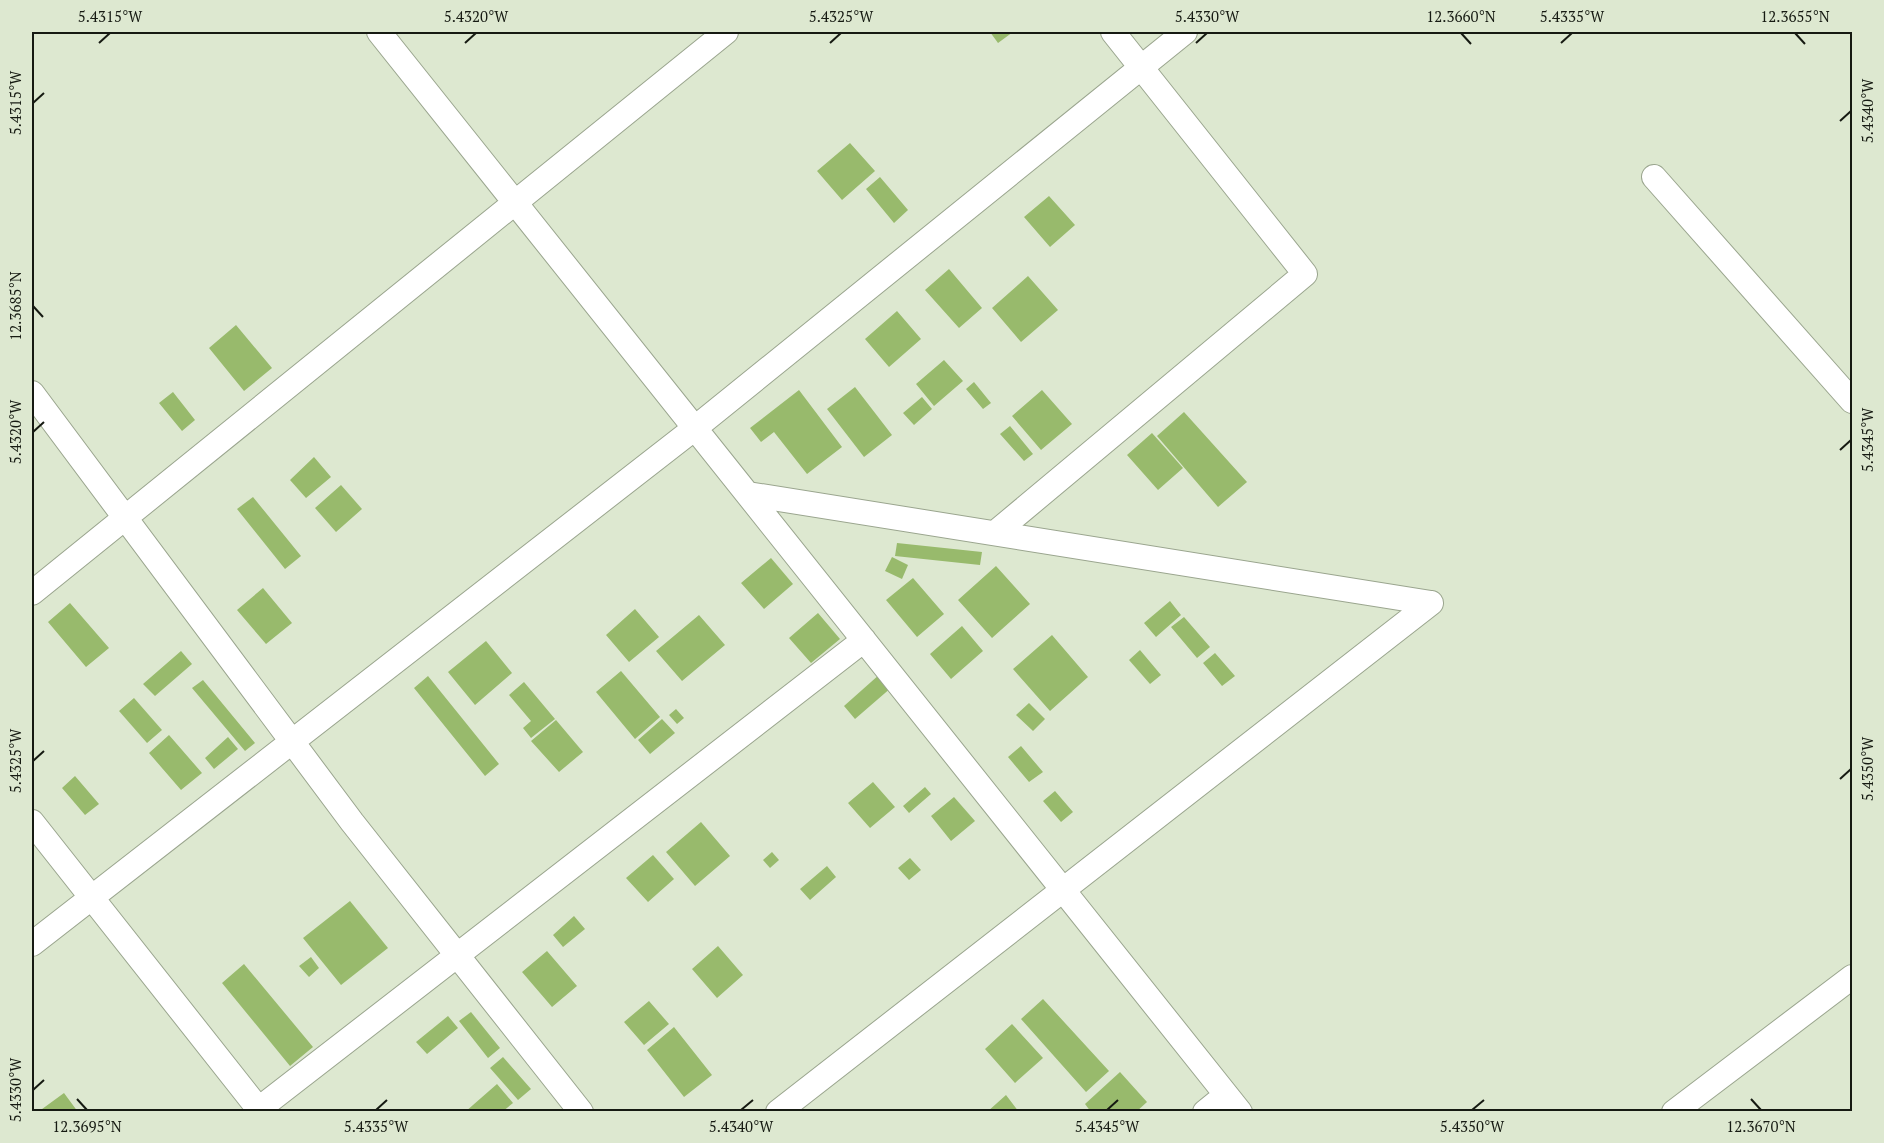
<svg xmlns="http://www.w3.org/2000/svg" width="1884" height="1143" font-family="'PT Serif',serif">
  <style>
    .building { fill: #98ba6c }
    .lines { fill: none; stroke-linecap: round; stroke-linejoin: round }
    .street-casing { stroke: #9aa58e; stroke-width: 26 }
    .street { stroke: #fff; stroke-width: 24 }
    .ticks { fill: none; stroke: #161a12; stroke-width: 2 }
    .neatline { fill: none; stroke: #161a12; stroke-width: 2 }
    .ticks-label { font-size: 15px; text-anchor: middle; fill: #161a12 }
  </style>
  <rect width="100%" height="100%" fill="#dde8d0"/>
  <path class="building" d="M990 32H1013L998 43Z
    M850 143 875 171 842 200 817 171Z
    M880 177 908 210 894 223 866 189Z
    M1049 196 1075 225 1050 247 1024 217Z
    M949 269 982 308 959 328 925 290Z
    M1028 276 1058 310 1021 342 992 308Z
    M897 311 921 339 889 367 865 339Z
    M236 325 272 368 244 391 209 348Z
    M944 360 963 381 934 406 916 384Z
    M974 382 991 403 983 409 966 389Z
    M855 387 892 435 864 457 827 409Z
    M799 390 842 447 807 474 774 432 761 442 750 428Z
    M1042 390 1072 424 1041 450 1012 416Z
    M173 392 195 420 182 431 159 403Z
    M922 397 932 409 914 425 903 413Z
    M1184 412 1247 482 1218 507 1157 436Z
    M1010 426 1033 454 1024 461 1000 434Z
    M1152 433 1183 468 1158 490 1127 455Z
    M314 457 331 477 306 498 290 480Z
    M341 485 362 509 336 532 315 508Z
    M253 497 301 556 285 569 237 509Z
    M897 543 982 552 980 565 895 556Z
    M892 557 908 565 902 579 885 571Z
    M771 558 793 584 764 609 741 583Z
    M996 566 1030 604 992 638 958 600Z
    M913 578 944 614 917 637 886 600Z
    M263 588 292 623 266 644 237 610Z
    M1170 601 1181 615 1156 637 1144 623Z
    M70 603 109 648 86 667 48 622Z
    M635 609 659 637 629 662 606 635Z
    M818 613 840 639 811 663 789 638Z
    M699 615 725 645 682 681 656 651Z
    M1184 617 1210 647 1197 658 1171 627Z
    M962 626 983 651 951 679 930 654Z
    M1052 635 1088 677 1050 711 1013 669Z
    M486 641 512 673 475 705 448 672Z
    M1140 650 1161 675 1150 684 1129 660Z
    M181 651 192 664 155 696 143 684Z
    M1215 653 1235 676 1222 686 1203 663Z
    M621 671 660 717 635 739 596 692Z
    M880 674 892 687 855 719 844 706Z
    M428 676 499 764 485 776 414 688Z
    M203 680 255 743 245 751 192 688Z
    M524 682 555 719 531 738 523 728 531 721 509 695Z
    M134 698 162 730 147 743 119 711Z
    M1029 703 1045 719 1033 731 1016 715Z
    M676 709 684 718 677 724 669 715Z
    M662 719 675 733 650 754 638 740Z
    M556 720 583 752 559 772 531 741Z
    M169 735 202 773 181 790 149 753Z
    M228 737 238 749 214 769 205 758Z
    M1021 746 1043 772 1029 782 1008 757Z
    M75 776 99 804 85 815 62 788Z
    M873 782 895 807 870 828 848 803Z
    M925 787 931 794 909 813 903 806Z
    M1055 791 1073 812 1061 822 1043 801Z
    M954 797 975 821 951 841 931 816Z
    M701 822 730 856 695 886 666 852Z
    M772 852 779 860 770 868 763 860Z
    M653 855 674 879 648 902 626 878Z
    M910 858 921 870 909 880 898 868Z
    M827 866 836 877 810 900 800 889Z
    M350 901 388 948 341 985 303 938Z
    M574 916 585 929 563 947 553 935Z
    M718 946 743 975 717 998 692 969Z
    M547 951 577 986 552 1007 522 972Z
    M311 957 319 968 309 977 299 966Z
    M244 964 313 1047 290 1066 222 983Z
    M1043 999 1109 1071 1086 1092 1021 1019Z
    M649 1001 669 1024 644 1045 624 1022Z
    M471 1012 500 1048 488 1058 459 1021Z
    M448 1016 458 1028 427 1054 416 1042Z
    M1012 1024 1043 1058 1015 1083 985 1049Z
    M674 1027 712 1075 684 1097 647 1050Z
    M503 1057 531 1089 518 1100 490 1068Z
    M1120 1072 1147 1102 1136 1112H1091L1085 1104Z
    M497 1084 513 1103 502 1112H465Z
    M64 1093 78 1112H38Z
    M1006 1095 1019 1112H987Z"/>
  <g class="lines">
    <g class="street-casing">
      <path id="street" d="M379 32 1240 1112
        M1654 177 1852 401
        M32 393 352 822 581 1112
        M748 494 1431 603
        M995 533 1305 274 1113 32
        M32 593 726 32
        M32 822 261 1112
        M32 944 695 428 1185 32
        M255 1112 864 640
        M778 1112 1431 603
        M1205 1112 1226 1095
        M1674 1112 1852 977"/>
    </g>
    <use href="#street" class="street"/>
  </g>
  <path class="ticks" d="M1461 33 1471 44M1795 33 1805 44M99 43 110 33M465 43 476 33M830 43 841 33M1196 43 1207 33M1561 43 1572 33M33 103 44 93M1840 121 1851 111M33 306 43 317M33 432 44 422M1840 450 1851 440M33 761 44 751M1840 779 1851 769M33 1090 44 1080M77 1099 87 1110M1751 1099 1761 1110M376 1110 387 1100M741 1110 753 1100M1107 1110 1118 1100M1472 1110 1484 1100"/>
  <rect width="1884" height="1143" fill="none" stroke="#dde8d0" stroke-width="66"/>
  <rect x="33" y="33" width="1818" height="1077" class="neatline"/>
  <g class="ticks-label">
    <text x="110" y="22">5.4315°W</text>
    <text x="476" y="22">5.4320°W</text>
    <text x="841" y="22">5.4325°W</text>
    <text x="1207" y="22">5.4330°W</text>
    <text x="1461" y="22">12.3660°N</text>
    <text x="1572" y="22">5.4335°W</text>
    <text x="1795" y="22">12.3655°N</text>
    <text transform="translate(16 103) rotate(-90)" y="5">5.4315°W</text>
    <text transform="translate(1868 111) rotate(-90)" y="5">5.4340°W</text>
    <text transform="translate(16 306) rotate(-90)" y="5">12.3685°N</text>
    <text transform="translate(16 432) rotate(-90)" y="5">5.4320°W</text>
    <text transform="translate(1868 440) rotate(-90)" y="5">5.4345°W</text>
    <text transform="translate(16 761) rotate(-90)" y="5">5.4325°W</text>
    <text transform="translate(1868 769) rotate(-90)" y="5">5.4350°W</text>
    <text transform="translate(16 1090) rotate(-90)" y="5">5.4330°W</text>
    <text x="87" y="1132">12.3695°N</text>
    <text x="376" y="1132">5.4335°W</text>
    <text x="741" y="1132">5.4340°W</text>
    <text x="1107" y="1132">5.4345°W</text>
    <text x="1472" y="1132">5.4350°W</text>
    <text x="1761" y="1132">12.3670°N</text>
  </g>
</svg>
